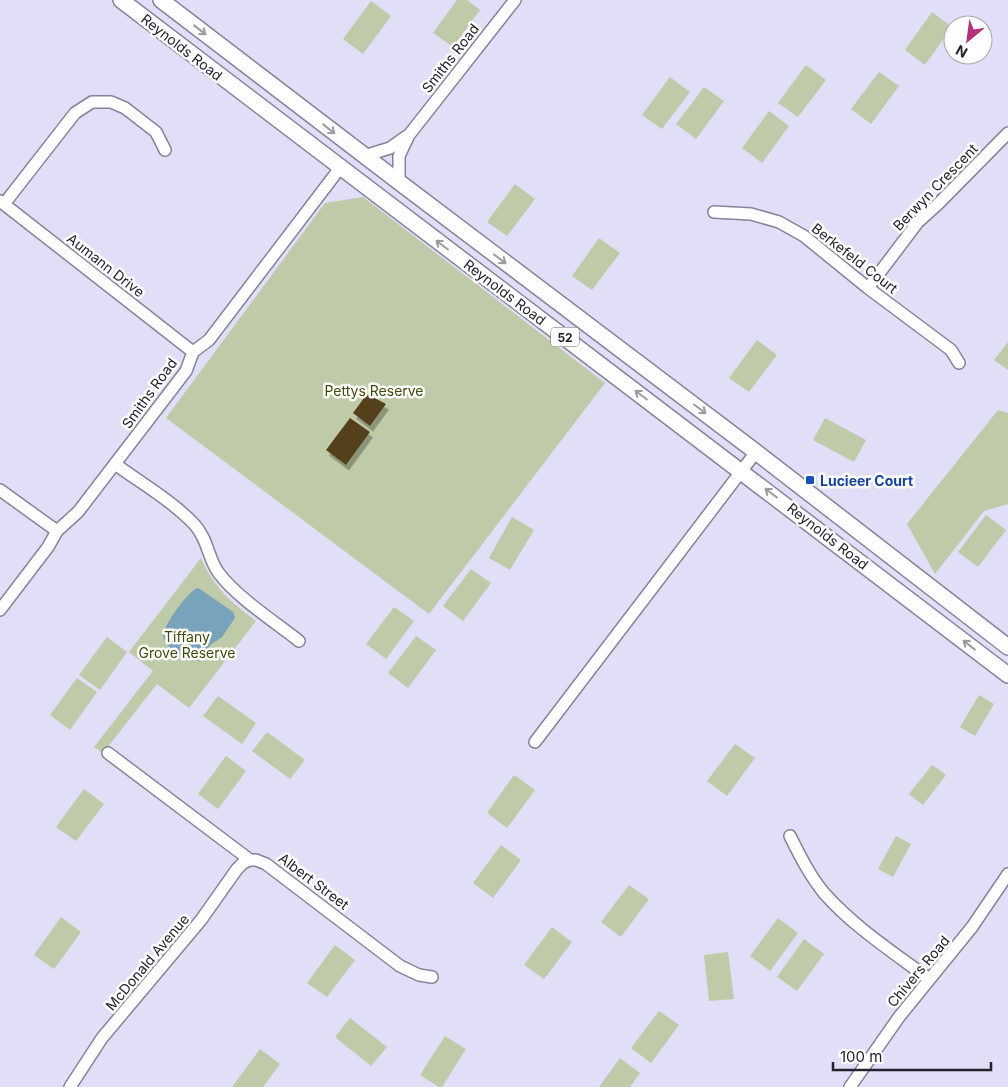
<svg xmlns="http://www.w3.org/2000/svg" width="1008" height="1087" font-family="Inter,sans-serif">
  <style>
    .green { fill: #bfcaa8 }
    .water { fill: #79a2bb }
    .building { fill: #55401e; filter: url(#shadow) }
    .lines { fill: none; stroke-linecap: round; stroke-linejoin: round }
    .minor-casing { stroke: #86839a; stroke-width: 14 }
    .major-casing { stroke: #86839a; stroke-width: 18 }
    .minor { stroke: #fff; stroke-width: 11 }
    .major { stroke: #fff; stroke-width: 15 }
    .oneway { stroke: #9c9ca0 }
    .transit-dot { fill: #1a4fb4; stroke: #fff; stroke-width: 2 }
    .labels { text-anchor: middle; dominant-baseline: central; stroke-width: 5; stroke-linejoin: round; paint-order: stroke }
    .shield { fill: #fff; stroke: #66646b; stroke-width: 1 }
    .shield-label { font-size: 12px; font-weight: bold; fill: #24222c }
    .street-label { font-size: 14px; fill: #24222c; stroke: #fff }
    .park-label { font-size: 14px; fill: #3e4b09; stroke: #fff }
    .transit-label { font-size: 14px; font-weight: bold; fill: #164399; stroke: #fff; text-anchor: start }
  </style>
  <defs>
    <filter id="shadow"><feDropShadow dx="3" dy="5.5" stdDeviation="0" flood-color="#0004"/></filter>
  </defs>
  <rect width="100%" height="100%" fill="#e1def8"/>
  <path class="green" d="M457 0H467L480 10 453 47 433 33Z
    M371 1 391 16 363 54 343 39Z
    M932 12 952 27 925 65 905 50Z
    M806 65 826 80 798 117 778 103Z
    M879 72 899 86 871 124 851 109Z
    M670 77 690 92 662 129 642 115Z
    M704 87 724 101 696 139 676 124Z
    M769 111 789 126 762 163 742 148Z
    M515 184 535 199 507 236 487 222Z
    M363 197 605 383 429 614 166 418 325 203Z
    M599 238 620 253 592 290 572 276Z
    M757 340 777 355 749 392 729 378Z
    M1008 342V370L994 360Z
    M998 410 1008 413V504L984 511 935 574 907 524Z
    M825 418 866 440 854 462 813 440Z
    M986 515 1006 530 978 567 958 552Z
    M512 517 534 530 510 570 489 558Z
    M201 558C214 588 231 602 256 621L189 708 157 684 103 753 94 747 153 671 129 652Z
    M471 569 491 583 463 621 443 606Z
    M394 607 414 621 386 659 366 644Z
    M416 636 436 650 408 688 388 673Z
    M107 637 127 652 100 690 79 675Z
    M77 678 97 692 70 730 50 715Z
    M979 695 994 704 975 736 960 727Z
    M218 696 256 723 242 744 203 716Z
    M267 732 305 760 290 779 252 751Z
    M735 744 755 758 727 796 707 781Z
    M226 756 246 771 218 809 198 794Z
    M932 765 946 775 923 805 909 794Z
    M514 775 535 790 507 828 487 813Z
    M84 789 104 804 76 841 56 827Z
    M896 836 911 844 893 877 878 869Z
    M501 845 521 860 493 898 473 883Z
    M629 885 649 899 621 937 601 922Z
    M61 917 81 932 54 969 34 955Z
    M778 918 798 933 770 971 750 956Z
    M552 927 572 942 544 979 524 965Z
    M804 939 824 954 797 991 777 977Z
    M335 945 355 960 327 997 307 983Z
    M728 952 734 999 709 1001 704 955Z
    M659 1011 679 1025 651 1063 631 1048Z
    M350 1018 387 1047 371 1066 335 1037Z
    M445 1036 466 1049 442 1087H439L420 1075Z
    M260 1049 280 1064 263 1087H232Z
    M620 1058 640 1073 630 1087H599Z"/>
  <path class="water" d="M197 588 200 589 233 612 235 618 222 637 210 645 205 658 198 661C184 660 165 649 163 635 166 622 186 594 197 588Z"/>
  <path class="building" d="M367 394 386 404 370 426 353 413Z
    M350 418 370 432 346 465 326 450Z"/>
  <g class="lines">
    <g class="minor-casing">
      <path id="minor" d="M364 156 390 148 407 136
        M399 182V156L409 135 515 0
        M0 201 193 352
        M4 204 75 113 92 102H111L125 108 156 132 165 150
        M714 212 751 214 779 222 804 236 868 288 951 350 959 363
        M868 288 918 222 939 203 1008 133
        M115 464C141 483 172 501 194 524 208 539 208 558 218 572 235 596 275 622 299 641
        M0 490 57 531
        M0 610 48 547 57 531 78 512 186 371 193 352 209 340 340 168
        M535 742 756 452
        M108 753 250 860H256L266 864 400 966 419 975 432 977
        M790 836C800 856 810 876 824 893 854 927 893 952 929 979
        M70 1087 102 1038 201 920 237 869 243 863 250 860
        M850 1087 899 1017 972 927 1008 874"/>
    </g>
    <g class="major-casing">
      <path id="major" d="M121 0C415 227 714 448 1008 675
        M161 0 399 182 756 452 1008 647"/>
    </g>
    <use href="#minor" class="minor"/>
    <use href="#major" class="major"/>
  </g>
  <defs><path id="oneway-shaft" d="M-6 0H5M1.5-3L5.5 0L1.5 3" fill="none" stroke-width="1.6" stroke-linecap="round" stroke-linejoin="round" transform="scale(1.25)"/></defs>
  <g class="oneway">
    <use href="#oneway-shaft" transform="translate(200 30) rotate(38)"/>
    <use href="#oneway-shaft" transform="translate(329 129) rotate(38)"/>
    <use href="#oneway-shaft" transform="translate(442 245) rotate(-143)"/>
    <use href="#oneway-shaft" transform="translate(500 259) rotate(37)"/>
    <use href="#oneway-shaft" transform="translate(641 395) rotate(-143)"/>
    <use href="#oneway-shaft" transform="translate(700 409) rotate(37)"/>
    <use href="#oneway-shaft" transform="translate(771 493) rotate(-143)"/>
    <use href="#oneway-shaft" transform="translate(969 645) rotate(-142)"/>
  </g>
  <rect class="transit-dot" x="805" y="475" width="10" height="10" rx="2.5"/>
  <g class="labels">
    <rect class="shield" x="551" y="327.5" width="28" height="19" rx="4"/>
    <g class="shield-label">
      <text x="565" y="337">52</text>
    </g>
    <g class="street-label">
      <text transform="translate(182 47) rotate(38)">Reynolds Road</text>
      <text transform="translate(450 58) rotate(-52)">Smiths Road</text>
      <text transform="translate(935 187) rotate(-46)">Berwyn Crescent</text>
      <text transform="translate(855 258) rotate(38)">Berkefeld Court</text>
      <text transform="translate(106 265) rotate(38)">Aumann Drive</text>
      <text transform="translate(505 292) rotate(37)">Reynolds Road</text>
      <text transform="translate(149 393) rotate(-54)">Smiths Road</text>
      <text transform="translate(828 536) rotate(38)">Reynolds Road</text>
      <text transform="translate(314 881) rotate(37)">Albert Street</text>
      <text transform="translate(147 962) rotate(-50)">McDonald Avenue</text>
      <text transform="translate(918 971) rotate(-50)">Chivers Road</text>
    </g>
    <g class="park-label">
      <text x="374" y="390">Pettys Reserve</text>
      <text x="187" y="636">Tiffany<tspan x="187" dy="16">Grove Reserve</tspan></text>
    </g>
    <g class="transit-label">
      <text x="820" y="480">Lucieer Court</text>
    </g>
  </g>
  <g transform="translate(968 40) rotate(209)"><circle r="24" fill="#ffffff" stroke="#a7a7ab"/>
  <path d="M0-4L9 19L0 12L-9 19Z" fill="#b3317a"/>
  <text y="-8" font-size="14" font-weight="bold" text-anchor="middle" fill="#24222c">N</text>
  </g>
  <path d="M833 1062v8h158v-8" fill="none" stroke="#24222c" stroke-width="2.5"/>
  <text x="840" y="1062" font-size="15" fill="#24222c" stroke="#ffffff" stroke-width="4" paint-order="stroke">100 m</text>
</svg>
